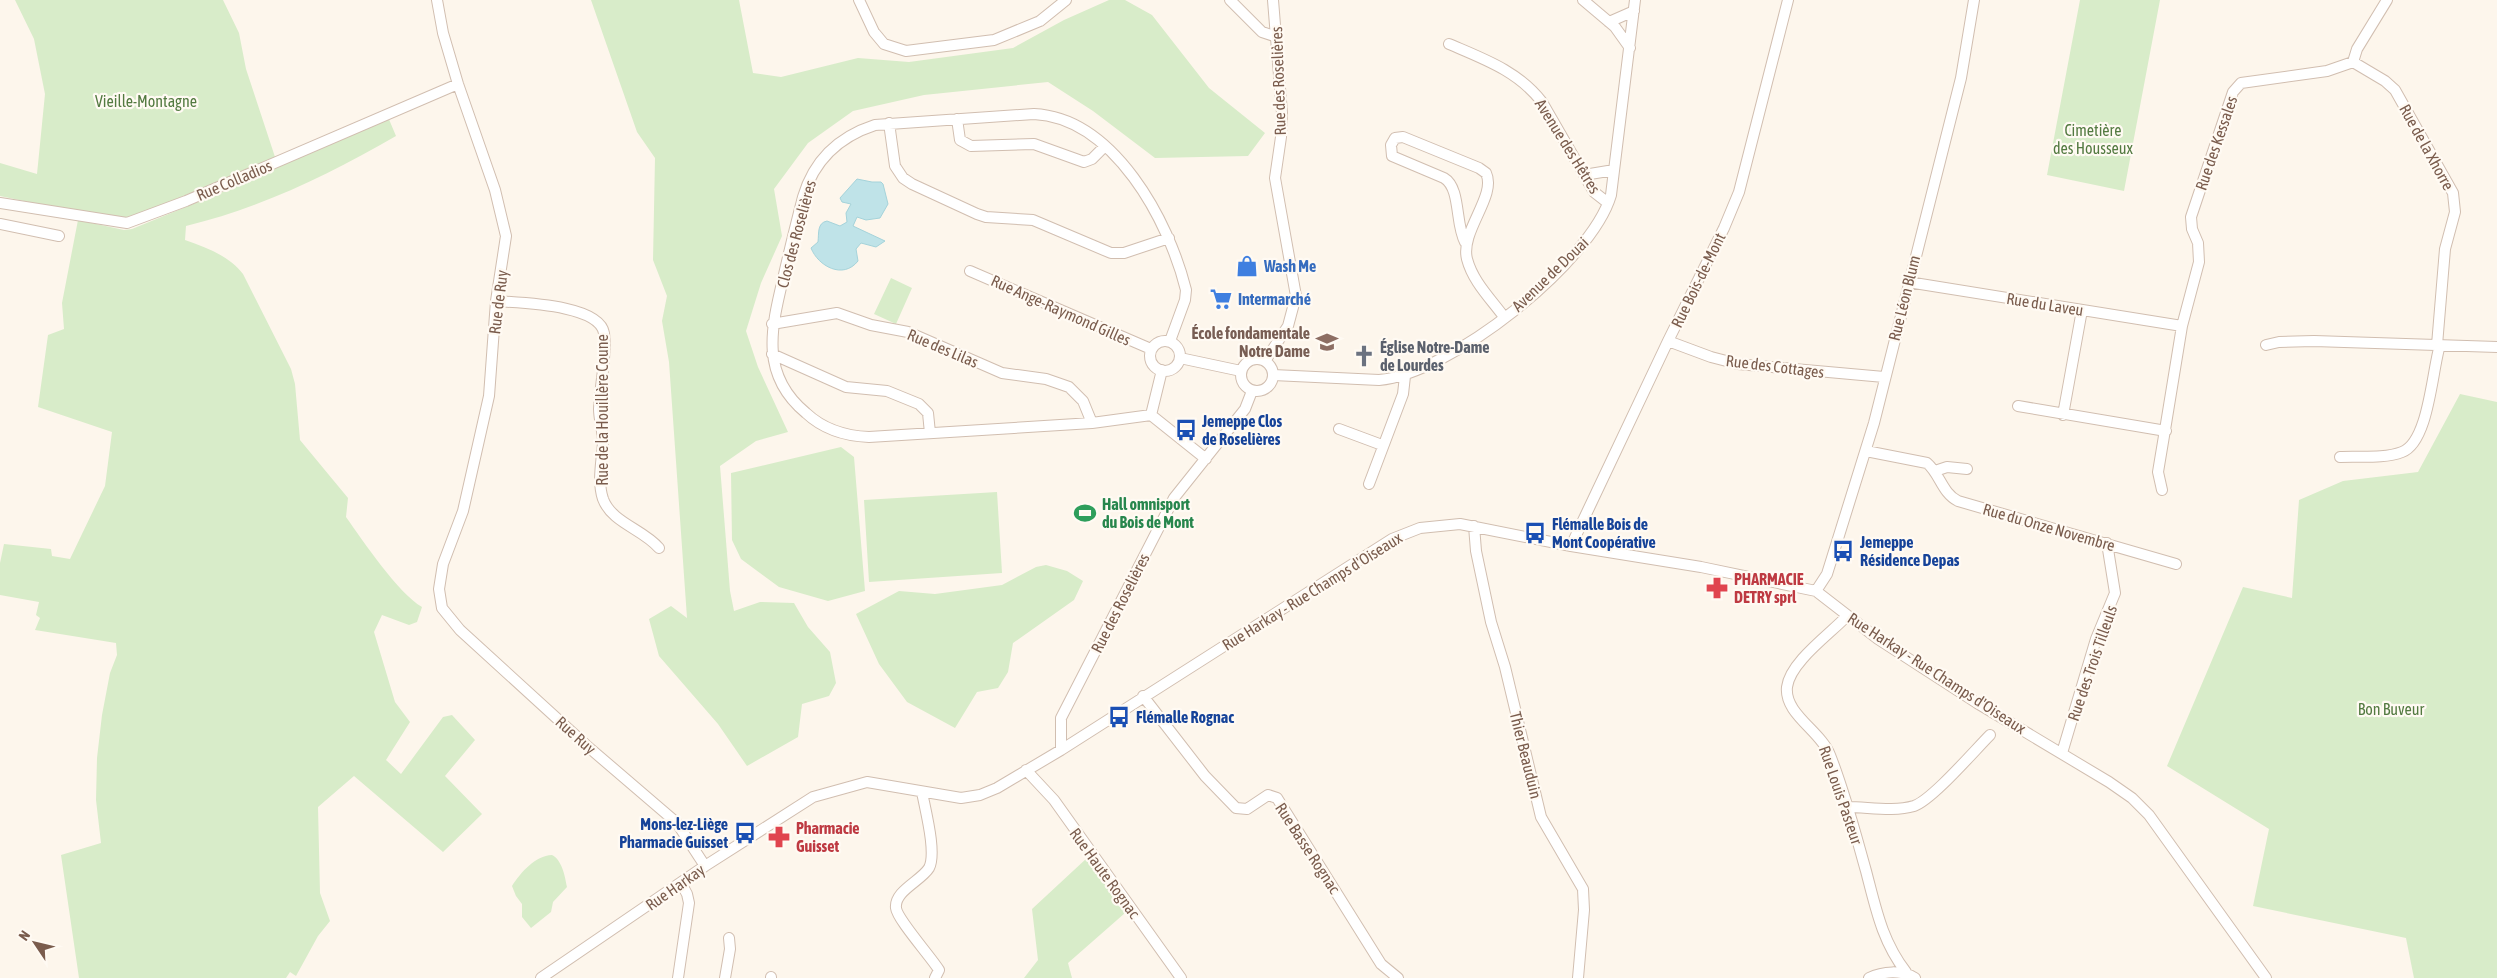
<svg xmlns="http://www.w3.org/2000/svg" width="2497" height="978" font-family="'Asap Condensed',sans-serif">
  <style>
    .green { fill: #d8ecc9 }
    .water { fill: #bfe3e8; stroke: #a5d3da }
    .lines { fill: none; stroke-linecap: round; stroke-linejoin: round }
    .minor-casing { stroke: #d1beb0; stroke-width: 12 }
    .minor { stroke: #fff; stroke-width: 10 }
    .labels { text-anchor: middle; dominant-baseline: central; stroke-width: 4.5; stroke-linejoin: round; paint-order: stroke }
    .street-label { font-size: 16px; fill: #7a5c4d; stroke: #fffaf3 }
    .park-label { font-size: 16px; fill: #537a41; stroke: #fffaf3 }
    .shop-label { font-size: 16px; font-weight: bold; fill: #366cbe; stroke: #fffaf3; text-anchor: start }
    .education-label { font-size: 16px; font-weight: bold; fill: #785e54; stroke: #fffaf3; text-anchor: end }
    .worship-label { font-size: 16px; font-weight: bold; fill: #5b616d; stroke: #fffaf3; text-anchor: start }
    .transit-label { font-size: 16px; font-weight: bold; fill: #164399; stroke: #fffaf3; text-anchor: start }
    .leisure-label { font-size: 16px; font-weight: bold; fill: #27864d; stroke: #fffaf3; text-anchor: start }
    .health-label { font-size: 16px; font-weight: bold; fill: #be3a42; stroke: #fffaf3; text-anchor: start }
  </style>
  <rect width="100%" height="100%" fill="#fdf6ec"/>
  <path class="green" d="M15 0H223L239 33 246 69 275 157 132 218 110 219 0 196V163L37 174 45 94 34 39Z
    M591 0H739L753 73 781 77 858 58 909 62 1013 48 1064 20 1109 0H1125L1152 15 1209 88 1265 133 1248 156 1155 158 1093 111 1048 82 924 95 853 111 808 143 774 189 782 236 761 283 746 331 758 367 788 432 756 441 720 466 730 591 734 611 760 602 794 603 808 627 830 652 836 683 829 696 802 704 798 737 747 766 718 724 659 656 649 619 671 606 687 618 669 362 662 321 667 296 653 260 655 158 637 132Z
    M2080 0H2160L2124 191 2047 175Z
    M388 117 396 136C330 174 261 208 186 226L185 240C207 248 228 255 243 274L291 369 295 384 300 440 348 498 346 517C363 541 398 593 422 607L417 622 409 625 382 615 374 632 395 702 410 722 386 760 401 774 443 717 452 715 475 740 445 776 482 814 443 852 354 776 318 807 320 893 330 921 318 936 296 976 290 972 286 978H79L61 855 101 843 96 800 97 758 102 715 110 673 117 655 116 643 35 630 40 618 36 615 39 602 0 595V563L4 544 51 549 52 556 70 559 105 486 112 432 38 407 48 335 64 329 62 303 78 220 124 230 132 229 198 202 374 125Z
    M891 278 912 288 896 324 874 314Z
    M2460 394 2497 402V978H2414L2406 938 2253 906 2269 829 2167 766 2243 587 2292 598 2299 500 2343 481 2418 472Z
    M841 447 854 457 865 591 828 601 779 587 741 559 732 540 731 473Z
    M997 492 1002 573 869 582 864 500Z
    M1046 565 1067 571 1083 581 1074 600 1013 643 1008 672 998 688 977 692 955 728 907 702 879 664 856 614 899 591 935 594 1002 585 1036 567Z
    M552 855C562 860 565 876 567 887L553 902 551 912 531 928 522 917V904L516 896 512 886C521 872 535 856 552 855Z
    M1087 858 1125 913 1068 963 1072 978H1024L1038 960 1032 909Z"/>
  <path class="water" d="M857 179 872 182H881L883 184 888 204 880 218 866 220 857 217 853 226 885 241 876 247 861 243 856 249 858 261C843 280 818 266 811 248L818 242C819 233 817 223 827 221L840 226 847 222 846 213 851 204 842 202 840 198Z"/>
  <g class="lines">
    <g class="minor-casing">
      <path id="minor" d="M437 0 443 33 458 84 495 190 506 236 496 301 489 396 463 511 443 564 439 589 442 608 460 630 586 745 677 823 705 866
        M859 0 874 32 884 44 906 51 994 40 1040 21 1066 0
        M1230 0 1262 32 1277 37
        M1583 0 1615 27 1630 48
        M1609 22 1634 11
        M1449 44C1484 59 1518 71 1542 102L1594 192 1608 203
        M2353 62 2385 81 2395 90 2453 193 2455 212 2445 249 2437 345
        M957 119 960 140 971 146 1034 144 1084 162 1092 159 1105 146
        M889 123 895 166 903 178 912 184 977 214 986 217 1033 220 1111 253H1124L1169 238
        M1584 175 1614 170
        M0 203 127 223 186 201 458 84
        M0 224 59 236
        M1465 242C1455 224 1461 188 1444 178L1392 156 1391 145 1395 138 1403 137 1479 168 1486 173C1497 196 1460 231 1467 259 1473 282 1491 299 1504 317
        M970 271 1151 349
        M1908 282 2182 326
        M496 301C519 303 599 304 604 333 607 357 600 384 599 409 599 420 603 431 603 442 602 461 597 481 603 499 612 523 643 529 659 548
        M772 324 837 313 871 325 908 332 1002 373 1046 379 1069 387 1083 401 1092 423
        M1668 341 1711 357 1738 364 1884 377
        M1150 356a15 15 0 1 1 30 0a15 15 0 1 1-30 0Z
        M2266 345 2279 342 2314 341 2497 347
        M772 354 846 387 887 391 919 404 928 413 930 433
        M1180 358 1241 371
        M1241 375a16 16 0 1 1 32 0a16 16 0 1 1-32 0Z
        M1265 361 1288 326 1296 296 1275 178 1281 137 1282 113 1273 0
        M1162 370 1151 415 1206 459
        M1273 375 1379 380C1450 374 1591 263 1611 195L1635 0
        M2018 406 2166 431
        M1151 415 1092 423 869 437C845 436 823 429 806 413 760 375 771 329 783 279 789 252 796 224 803 197 814 160 838 137 875 125L1034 114C1114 118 1169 221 1186 290L1185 300 1170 341
        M2063 415 2082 310
        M1339 429 1382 445
        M1866 451 1927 463C1940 474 1942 493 1958 501L2176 564
        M2340 457C2359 456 2384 459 2402 452 2429 442 2432 370 2440 345
        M1935 471 1947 467 1967 469
        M1369 484 1403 394 1405 376
        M2162 490 2158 472 2164 436 2182 326 2199 262 2198 243 2192 229 2191 217 2233 92 2241 83 2327 71 2353 62 2357 49 2387 0
        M1474 526 1476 551 1491 622 1505 667 1541 817 1583 889 1584 910 1578 978
        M1571 546 1668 341 1724 228 1739 192 1788 0
        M1816 591 1827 574 1874 423 1961 78 1974 0
        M1847 616C1830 634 1790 662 1787 687 1784 714 1821 731 1830 755 1845 793 1855 832 1866 871 1876 909 1882 941 1906 972
        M1143 696 1205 776 1236 808 1247 809 1268 795 1277 798 1381 964 1398 978
        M1061 750V718L1174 498 1245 409 1252 391
        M2062 753 2096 639 2115 593 2107 543
        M1026 770 1054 800 1181 978
        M922 792C925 809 937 853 929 868 921 881 894 891 896 908 897 919 931 957 939 970L935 978
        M1848 807C1868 807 1894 812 1914 806 1932 800 1974 751 1990 735
        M771 977V978
        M541 978 705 866 813 797 867 782 961 798 980 795 997 788 1061 750 1392 539 1420 528 1460 524 1571 546 1701 567 1816 591 1878 639 1977 703 2109 782 2132 798 2149 815 2266 978
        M678 978 689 903 687 894 681 883
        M725 978 730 949 729 938
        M1869 978C1883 971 1902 970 1915 978"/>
    </g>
    <use href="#minor" class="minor"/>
  </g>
  <defs>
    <g id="shop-bare" transform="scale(1.725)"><path d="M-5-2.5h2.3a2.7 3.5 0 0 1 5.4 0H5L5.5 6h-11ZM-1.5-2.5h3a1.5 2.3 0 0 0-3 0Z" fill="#3f7fe0" stroke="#fffaf3" stroke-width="2.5" paint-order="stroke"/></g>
    <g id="supermarket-bare" transform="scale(1.725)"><path d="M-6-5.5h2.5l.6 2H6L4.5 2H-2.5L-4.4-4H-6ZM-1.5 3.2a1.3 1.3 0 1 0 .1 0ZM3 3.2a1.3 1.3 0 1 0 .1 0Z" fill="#3f7fe0" stroke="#fffaf3" stroke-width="2.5" paint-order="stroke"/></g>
    <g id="school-bare" transform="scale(1.725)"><path d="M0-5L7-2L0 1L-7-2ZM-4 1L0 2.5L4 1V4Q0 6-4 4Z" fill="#8d6e63" stroke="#fffaf3" stroke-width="2.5" paint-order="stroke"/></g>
    <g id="church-bare" transform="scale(1.725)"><path d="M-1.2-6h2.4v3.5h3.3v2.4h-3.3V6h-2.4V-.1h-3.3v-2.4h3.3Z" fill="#6b7280" stroke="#fffaf3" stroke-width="2.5" paint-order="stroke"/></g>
    <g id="bus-bare" transform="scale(1.725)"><path d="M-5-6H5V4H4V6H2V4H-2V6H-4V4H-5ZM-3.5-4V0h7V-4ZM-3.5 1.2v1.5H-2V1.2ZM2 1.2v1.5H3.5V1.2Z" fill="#1a4fb4" stroke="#fffaf3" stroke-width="2.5" paint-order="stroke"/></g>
    <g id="stadium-bare" transform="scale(1.725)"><path d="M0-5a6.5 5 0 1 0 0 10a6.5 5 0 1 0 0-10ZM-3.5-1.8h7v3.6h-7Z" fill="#2e9e5b" stroke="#fffaf3" stroke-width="2.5" paint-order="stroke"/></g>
    <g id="pharmacy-bare" transform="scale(1.725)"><path d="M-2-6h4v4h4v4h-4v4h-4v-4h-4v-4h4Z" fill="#e0444e" stroke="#fffaf3" stroke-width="2.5" paint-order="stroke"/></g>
  </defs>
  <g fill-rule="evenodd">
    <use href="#shop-bare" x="1247" y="266"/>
    <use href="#supermarket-bare" x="1221" y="299"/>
    <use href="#school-bare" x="1327" y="342"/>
    <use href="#church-bare" x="1364" y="356"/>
    <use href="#bus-bare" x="1186" y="430"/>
    <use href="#stadium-bare" x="1085" y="513"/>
    <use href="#bus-bare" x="1535" y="533"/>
    <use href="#bus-bare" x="1843" y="551"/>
    <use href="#pharmacy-bare" x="1717" y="588"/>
    <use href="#bus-bare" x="1119" y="717"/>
    <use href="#bus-bare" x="745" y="833"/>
    <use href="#pharmacy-bare" x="779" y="837"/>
  </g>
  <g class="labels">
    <g class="street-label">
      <text transform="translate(1278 81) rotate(-92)">Rue des Roselières</text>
      <text transform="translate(2216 143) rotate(-71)">Rue des Kessales</text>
      <text transform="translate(1568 146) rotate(58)">Avenue des Hêtres</text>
      <text transform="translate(2427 147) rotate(61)">Rue de la Xhorre</text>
      <text transform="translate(234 180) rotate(-23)">Rue Colladios</text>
      <text transform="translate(796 234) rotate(-75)">Clos des Roselières</text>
      <text transform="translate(1550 274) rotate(-44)">Avenue de Douai</text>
      <text transform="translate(1698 280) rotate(-64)">Rue Bois-de-Mont</text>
      <text transform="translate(1904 298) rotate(-76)">Rue Léon Blum</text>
      <text transform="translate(498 302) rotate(-83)">Rue de Ruy</text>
      <text transform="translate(2045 304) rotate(9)">Rue du Laveu</text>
      <text transform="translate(1061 310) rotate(24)">Rue Ange-Raymond Gilles</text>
      <text transform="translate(943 348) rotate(23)">Rue des Lilas</text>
      <text transform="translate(1775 366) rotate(7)">Rue des Cottages</text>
      <text transform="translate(602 410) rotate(-90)">Rue de la Houillère Coune</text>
      <text transform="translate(2049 527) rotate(16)">Rue du Onze Novembre</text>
      <text transform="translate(1312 591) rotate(-32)">Rue Harkay - Rue Champs d'Oiseaux</text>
      <text transform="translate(1120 603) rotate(-63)">Rue des Roselières</text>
      <text transform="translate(2092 663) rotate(-71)">Rue des Trois Tilleuls</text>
      <text transform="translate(1937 673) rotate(33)">Rue Harkay - Rue Champs d'Oiseaux</text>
      <text transform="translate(576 735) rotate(42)">Rue Ruy</text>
      <text transform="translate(1526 755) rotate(76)">Thier Beauduin</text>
      <text transform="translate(1841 795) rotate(71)">Rue Louis Pasteur</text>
      <text transform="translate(1308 848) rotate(57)">Rue Basse Rognac</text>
      <text transform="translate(1105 873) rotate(54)">Rue Haute Rognac</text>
      <text transform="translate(675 887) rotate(-35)">Rue Harkay</text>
    </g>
    <g class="park-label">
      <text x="146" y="101">Vieille-Montagne</text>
      <text x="2093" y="130">Cimetière<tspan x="2093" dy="18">des Housseux</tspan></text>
      <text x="2391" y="709">Bon Buveur</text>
    </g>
    <g class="shop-label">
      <text x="1264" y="266">Wash Me</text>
      <text x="1238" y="299">Intermarché</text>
    </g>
    <g class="education-label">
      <text x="1310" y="333">École fondamentale<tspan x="1310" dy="18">Notre Dame</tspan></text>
    </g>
    <g class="worship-label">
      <text x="1380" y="347">Église Notre-Dame<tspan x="1380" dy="18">de Lourdes</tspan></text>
    </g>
    <g class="transit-label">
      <text x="1202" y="421">Jemeppe Clos<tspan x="1202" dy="18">de Roselières</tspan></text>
      <text x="1552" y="524">Flémalle Bois de<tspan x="1552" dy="18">Mont Coopérative</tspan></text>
      <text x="1860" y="542">Jemeppe<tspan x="1860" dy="18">Résidence Depas</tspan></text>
      <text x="1136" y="717">Flémalle Rognac</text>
      <text x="728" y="824" text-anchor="end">Mons-lez-Liège<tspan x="728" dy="18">Pharmacie Guisset</tspan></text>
    </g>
    <g class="leisure-label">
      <text x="1102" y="504">Hall omnisport<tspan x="1102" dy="18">du Bois de Mont</tspan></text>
    </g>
    <g class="health-label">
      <text x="1734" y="579">PHARMACIE<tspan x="1734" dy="18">DETRY sprl</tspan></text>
      <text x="796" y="828">Pharmacie<tspan x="796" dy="18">Guisset</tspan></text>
    </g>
  </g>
  <g transform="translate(35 943) rotate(305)" stroke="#fffaf3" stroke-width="4" paint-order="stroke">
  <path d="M0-4L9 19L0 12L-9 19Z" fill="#7a5c4d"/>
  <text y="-8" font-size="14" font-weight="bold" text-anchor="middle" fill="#7a5c4d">N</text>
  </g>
</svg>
